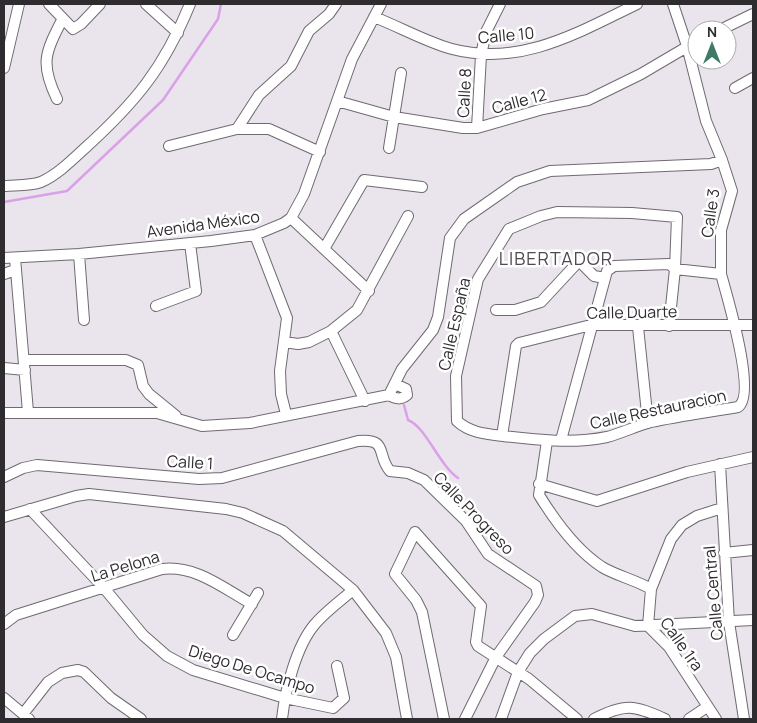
<svg xmlns="http://www.w3.org/2000/svg" width="757" height="723" font-family="Manrope,sans-serif">
  <style>
    .lines { fill: none; stroke-linecap: round; stroke-linejoin: round }
    .stream { stroke: #daa1e9; stroke-width: 2.5 }
    .minor-casing { stroke: #6f6a71; stroke-width: 12 }
    .minor { stroke: #fff; stroke-width: 10 }
    .labels { text-anchor: middle; dominant-baseline: central; stroke-width: 5; stroke-linejoin: round; paint-order: stroke }
    .street-label { font-size: 16px; fill: #2e2c2f; stroke: #fff }
    .neighbourhood-label { font-size: 18px; letter-spacing: 1px; fill: #4f4a50; stroke: #fff }
  </style>
  <rect width="100%" height="100%" fill="#eae4ec"/>
  <g class="lines">
    <path class="stream" d="M4 202 67 191 163 100 218 19 221 4
      M404 405 408 420C426 427 439 465 458 478"/>
    <g class="minor-casing">
      <path id="minor" d="M49 4 73 29 81 24 100 4
        M146 4 178 33
        M374 17C400 27 426 42 452 49 521 67 577 33 637 4
        M720 30 753 14
        M4 68 19 4
        M735 88 753 78
        M57 99C40 64 45 53 62 20
        M337 101 394 117 463 128H477L543 109 588 100 641 74 697 41
        M477 128 481 55 486 32 500 4
        M237 129 259 95 291 66 309 31 329 14 336 4
        M169 146 237 129H269L320 152
        M389 148 401 73
        M4 186C16 185 30 186 41 182 57 175 71 161 84 149 135 103 164 68 190 4
        M291 218 369 291
        M255 235 287 318 280 371 281 394 286 414
        M324 249 364 180 422 187
        M79 254 84 320
        M4 258 79 254 211 241 255 235 284 223 291 218 304 194 352 59 381 4
        M15 258 28 412
        M4 274 15 270
        M156 306 196 291 190 243
        M496 310H515L541 302 579 261 594 276 605 278
        M669 326 675 269 677 217 632 213 557 212 541 216 509 229 478 279 456 376 457 421C470 433 487 434 503 436 537 440 573 444 607 437 622 433 636 426 651 422 679 416 709 412 738 407 757 395 727 296 721 274V230L732 191 722 160 706 121 687 46 673 4
        M638 327 648 423
        M331 331 365 401
        M284 342 298 344 309 342 331 331 357 310 408 216
        M24 360H126L138 365 143 386 149 394 176 416
        M4 368 25 370
        M389 395 402 369 433 330 438 317 450 238 464 219 517 182 550 171 711 164 722 160
        M4 413H157L202 426 250 423 389 395C396 399 401 400 407 395L406 389 395 384
        M502 436 516 346 519 343 591 325H753
        M561 440 607 271 614 266 669 264 675 269 721 274
        M547 441 539 495C555 521 576 550 602 567 617 576 636 580 651 589
        M720 464 729 622 744 719
        M4 477 23 468 37 465 199 479 222 478 358 441C389 438 376 455 390 471L408 473 424 480 466 521 488 554 536 586 538 595 535 602 496 657 465 719
        M539 484 597 501 687 472 753 457
        M30 509 104 588 143 635 167 656 193 670 285 698 333 708 344 698 337 666
        M4 517 76 496 89 494 226 509 243 513 283 531 353 590 386 633 396 657 407 719
        M724 553 753 550
        M4 624 16 615 162 569C196 565 223 588 252 604
        M233 635 258 593
        M4 698 29 719
        M23 714 48 682 62 673 78 670 84 672 111 698 141 719
        M282 719C285 691 296 646 315 624 325 612 340 601 353 590
        M444 719 422 612 416 600 395 574 415 532 481 606 476 642 478 646 529 679 577 719
        M501 719 518 672 530 653 544 639 575 616 592 614 635 626 753 620
        M594 719C625 703 634 705 665 719
        M689 719 707 707
        M716 719 669 647 648 626 651 589 671 539 682 525 697 516 722 508"/>
    </g>
    <use href="#minor" class="minor"/>
  </g>
  <g class="labels">
    <g class="street-label">
      <text transform="translate(506 35) rotate(-5)">Calle 10</text>
      <text transform="translate(464 93) rotate(-87)">Calle 8</text>
      <text transform="translate(519 101) rotate(-15)">Calle 12</text>
      <text transform="translate(710 213) rotate(-82)">Calle 3</text>
      <text transform="translate(203 224) rotate(-8)">Avenida México</text>
      <text transform="translate(632 312) rotate(-1)">Calle Duarte</text>
      <text transform="translate(454 324) rotate(-77)">Calle España</text>
      <text transform="translate(658 409) rotate(-12)">Calle Restauracion</text>
      <text transform="translate(190 462) rotate(3)">Calle 1</text>
      <text transform="translate(474 513) rotate(46)">Calle Progreso</text>
      <text transform="translate(125 566) rotate(-17)">La Pelona</text>
      <text transform="translate(713 593) rotate(-95)">Calle Central</text>
      <text transform="translate(682 644) rotate(55)">Calle 1ra</text>
      <text transform="translate(252 669) rotate(17)">Diego De Ocampo</text>
    </g>
    <g class="neighbourhood-label">
      <text x="556" y="258">LIBERTADOR</text>
    </g>
  </g>
  <rect width="757" height="723" fill="none" stroke="#2e2c2f" stroke-width="10"/>
  <g transform="translate(712 45)"><circle r="24" fill="#ffffff" stroke="#ababac"/>
  <path d="M0-4L9 19L0 12L-9 19Z" fill="#3e7a66"/>
  <text y="-8" font-size="14" font-weight="bold" text-anchor="middle" fill="#2e2c2f">N</text>
  </g>
</svg>
